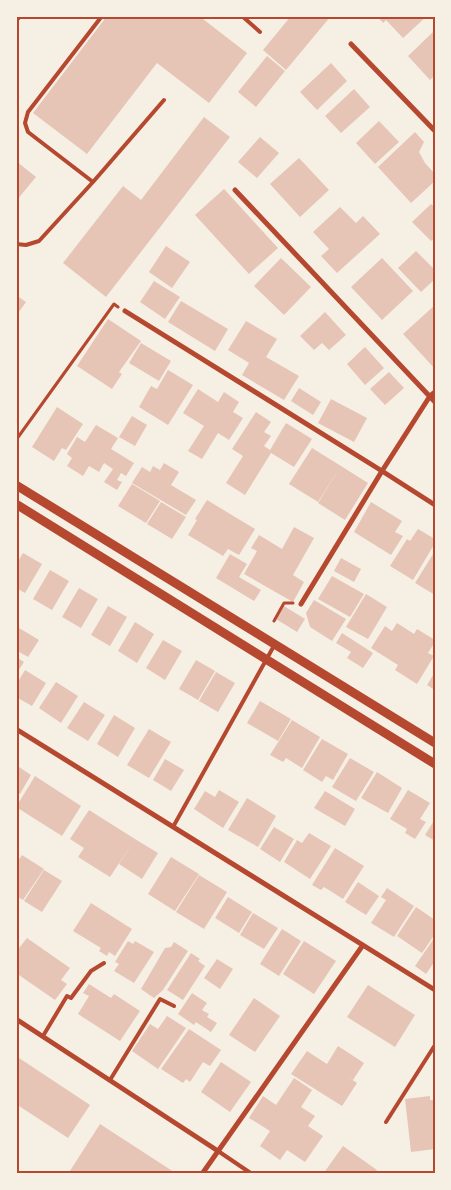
<svg xmlns="http://www.w3.org/2000/svg" width="451" height="1190" font-family="Poppins,sans-serif">
  <style>
    .building { fill: #e6c5b7 }
    .lines { fill: none; stroke-linecap: round; stroke-linejoin: round }
    .path { stroke: #b5482f; stroke-width: 3 }
    .service { stroke: #b5482f; stroke-width: 4 }
    .minor { stroke: #b5482f; stroke-width: 5 }
    .tertiary { stroke: #b5482f; stroke-width: 9 }
    .neatline { fill: none; stroke: #b5482f; stroke-width: 2 }
  </style>
  <rect width="100%" height="100%" fill="#f6efe4"/>
  <path class="building" d="M107 16H199L247 53 209 103 157 63 87 154 33 113Z
    M291 16H331L286 70 263 50Z
    M377 16H427L403 38 386 20 383 23Z
    M433 32 435 34V75L430 80 408 56Z
    M267 56 285 71 256 107 238 92Z
    M331 63 347 81 317 110 300 92Z
    M354 89 370 107 341 133 325 116Z
    M204 117 230 137 106 297 63 263 123 186 141 200Z
    M379 121 399 142 375 164 356 143Z
    M415 132 424 142 419 152 425 163 435 174V181L411 203 378 167Z
    M260 137 279 153 257 178 238 162Z
    M299 158 329 190 300 217 270 184Z
    M16 161 36 177 16 201Z
    M224 189 278 248 249 274 195 215Z
    M431 204 435 207V238L431 241 412 222Z
    M340 207 356 223 363 216 380 234 337 273 321 256 329 249 313 232Z
    M166 246 190 262 172 288 149 272Z
    M416 251 435 270V279L421 292 398 268Z
    M281 258 311 287 284 315 254 286Z
    M382 258 413 291 382 320 351 287Z
    M154 281 180 297 165 319 140 302Z
    M16 295 26 302 16 316Z
    M181 301 228 329 215 351 168 322Z
    M435 305V369L403 334Z
    M325 312 346 335 329 350 322 343 314 350 300 336Z
    M108 319 141 341 119 372 122 374 112 389 77 366Z
    M246 321 277 339 266 357 299 376 284 400 242 375 249 363 228 350Z
    M141 343 171 361 159 381 129 363Z
    M365 347 384 368 365 385 347 364Z
    M168 370 193 385 168 425 139 407 151 386 157 389Z
    M389 372 404 388 385 405 370 389Z
    M299 388 321 402 313 415 291 401Z
    M198 389 218 402 224 392 239 402 233 412 243 418 229 440 218 433 202 459 188 451 204 426 183 413Z
    M331 399 367 418 354 442 318 423Z
    M57 407 83 424 66 450 62 448 54 461 32 447Z
    M256 412 271 422 264 432 271 436 264 446 270 450 286 423 312 439 294 467 271 453 245 495 226 483 243 456 232 449Z
    M132 416 147 425 135 446 119 437Z
    M96 425 118 438 111 449 134 463 126 476 121 473 117 480 122 482 117 490 104 482 113 469 104 463 99 472 89 466 83 476 67 466 72 458 67 454 77 437 85 442Z
    M312 448 341 466 318 502 289 484Z
    M164 463 179 472 171 485 196 500 186 515 132 483 142 467 150 472 153 466 160 470Z
    M341 466 368 483 345 520 318 503Z
    M132 484 160 501 146 523 118 506Z
    M207 500 255 529 239 555 228 549 223 556 188 535 197 520 195 519Z
    M161 502 186 517 172 539 147 524Z
    M371 502 402 521 395 532 403 536 391 555 354 532Z
    M294 527 314 538 293 575 304 582 293 602 244 574 257 551 251 548 259 535 282 549Z
    M418 529 435 539V543L413 580 390 566 407 539 410 541Z
    M435 551V595L415 583Z
    M23 553 42 564 25 593 16 588V565Z
    M230 554 247 564 239 577 261 590 254 601 216 578Z
    M341 558 361 569 354 582 334 571Z
    M50 570 69 581 52 610 33 599Z
    M332 576 364 594 350 617 318 599Z
    M79 588 98 599 81 628 62 617Z
    M366 594 387 607 368 639 346 627Z
    M314 600 346 619 332 641 310 627 306 613Z
    M108 606 127 617 110 646 91 635Z
    M284 606 305 619 297 632 276 619Z
    M135 622 154 634 137 663 118 651Z
    M397 623 414 634 417 629 435 640V642L428 653 434 656 417 684 395 670 398 665 371 648 385 626 392 631Z
    M19 628 39 640 28 657 16 650V633Z
    M342 633 373 653 363 668 347 658 351 652 336 643Z
    M163 640 182 651 165 680 146 668Z
    M16 657 24 662 16 674Z
    M196 660 215 671 198 700 179 689Z
    M25 670 46 683 32 706 16 697V685Z
    M216 672 235 683 218 712 199 701Z
    M435 672V690L427 685Z
    M56 682 78 696 61 723 39 708Z
    M260 701 291 719 278 741 247 723Z
    M84 702 105 715 88 741 67 728Z
    M114 715 135 728 118 757 97 744Z
    M292 720 320 737 302 768 286 758 283 762 270 755Z
    M149 729 171 742 149 778 127 765Z
    M322 739 348 754 333 780 326 776 322 782 303 770Z
    M350 758 374 772 356 801 332 787Z
    M165 759 184 770 171 791 153 780Z
    M16 765 31 775 20 794 16 791Z
    M377 772 402 788 388 813 361 798Z
    M35 776 81 806 62 836 16 807Z
    M219 790 239 802 223 828 194 809 205 791 215 797Z
    M408 790 430 803 420 819 426 822 415 839 405 833 407 829 390 819Z
    M325 791 355 809 345 826 314 808Z
    M247 798 276 816 258 847 228 830Z
    M89 810 135 839 110 877 78 857 84 848 70 839Z
    M435 819V841L425 835Z
    M274 827 294 839 280 862 260 849Z
    M309 833 331 846 310 879 284 862 297 840 302 843Z
    M135 839 158 853 142 879 119 864Z
    M335 848 364 866 343 899 324 887 321 890 312 885Z
    M22 855 44 869 23 900 16 896V864Z
    M171 857 199 874 175 911 148 894Z
    M44 870 62 881 42 912 24 901Z
    M199 875 227 892 204 929 176 912Z
    M358 882 379 896 366 915 345 902Z
    M387 888 414 906 394 937 371 923 386 900 381 897Z
    M228 897 252 912 239 933 215 918Z
    M91 903 132 929 115 956 109 952 107 956 99 951 101 948 73 931Z
    M416 907 435 920V934L422 953 397 936Z
    M253 913 278 928 264 949 240 935Z
    M282 929 301 941 279 976 260 964Z
    M435 937V961L426 974 415 966Z
    M27 938 70 968 61 980 67 984 55 1000 16 973V952Z
    M128 941 133 944 135 941 154 952 134 983 114 971 119 964 115 962Z
    M304 941 336 961 314 994 283 974Z
    M174 942 188 951 163 990 154 998 141 989 165 948 171 947Z
    M191 953 200 959 198 961 205 966 183 1000 167 990Z
    M217 959 233 969 220 989 204 978Z
    M89 984 111 998 114 994 140 1011 120 1041 78 1014 89 996 83 993Z
    M368 985 415 1015 395 1047 347 1017Z
    M192 993 207 1003 202 1010 209 1014 207 1017 217 1023 211 1032 196 1022 194 1025 178 1014Z
    M254 998 280 1016 255 1052 229 1035Z
    M167 1016 186 1028 158 1069 132 1051 150 1024 158 1029Z
    M189 1029 221 1050 210 1066 203 1062 190 1082 186 1079 183 1083 161 1069Z
    M338 1046 364 1063 353 1080 348 1077 357 1083 342 1106 291 1074 307 1051 327 1064Z
    M16 1056 90 1105 68 1138 16 1104Z
    M221 1062 251 1082 230 1112 201 1092Z
    M294 1078 312 1090 301 1107 315 1116 308 1126 323 1136 305 1162 287 1150 280 1160 260 1146 270 1131 249 1118 263 1096 276 1105Z
    M430 1096V1100H435V1149L411 1152 405 1099Z
    M100 1124 177 1174H68Z
    M343 1146 377 1170 374 1174H323Z"/>
  <g class="lines">
    <path class="path" d="M16 440 114 304 118 307
      M274 621 284 603H293"/>
    <path class="service" d="M102 16 28 112 25 123 28 132 93 182 164 100
      M242 16 260 32
      M16 244 26 245 39 241 93 182
      M173 827 275 644
      M43 1036 67 996 71 998 91 971 104 963
      M110 1080 160 999 174 1006
      M386 1122 435 1045
      M218 1151 252 1174"/>
    <path class="minor" d="M351 44 435 131
      M235 190 435 402
      M125 311 382 471 435 505
      M301 604 382 471 430 396 435 392
      M16 729 435 990
      M16 1019 218 1151
      M202 1174 363 945"/>
    <path class="tertiary" d="M16 17 17 16
      M16 485 435 743
      M16 504 435 764"/>
  </g>
  <rect width="451" height="1190" fill="none" stroke="#f6efe4" stroke-width="35"/>
  <rect x="18" y="18" width="416" height="1154" class="neatline"/>
</svg>
